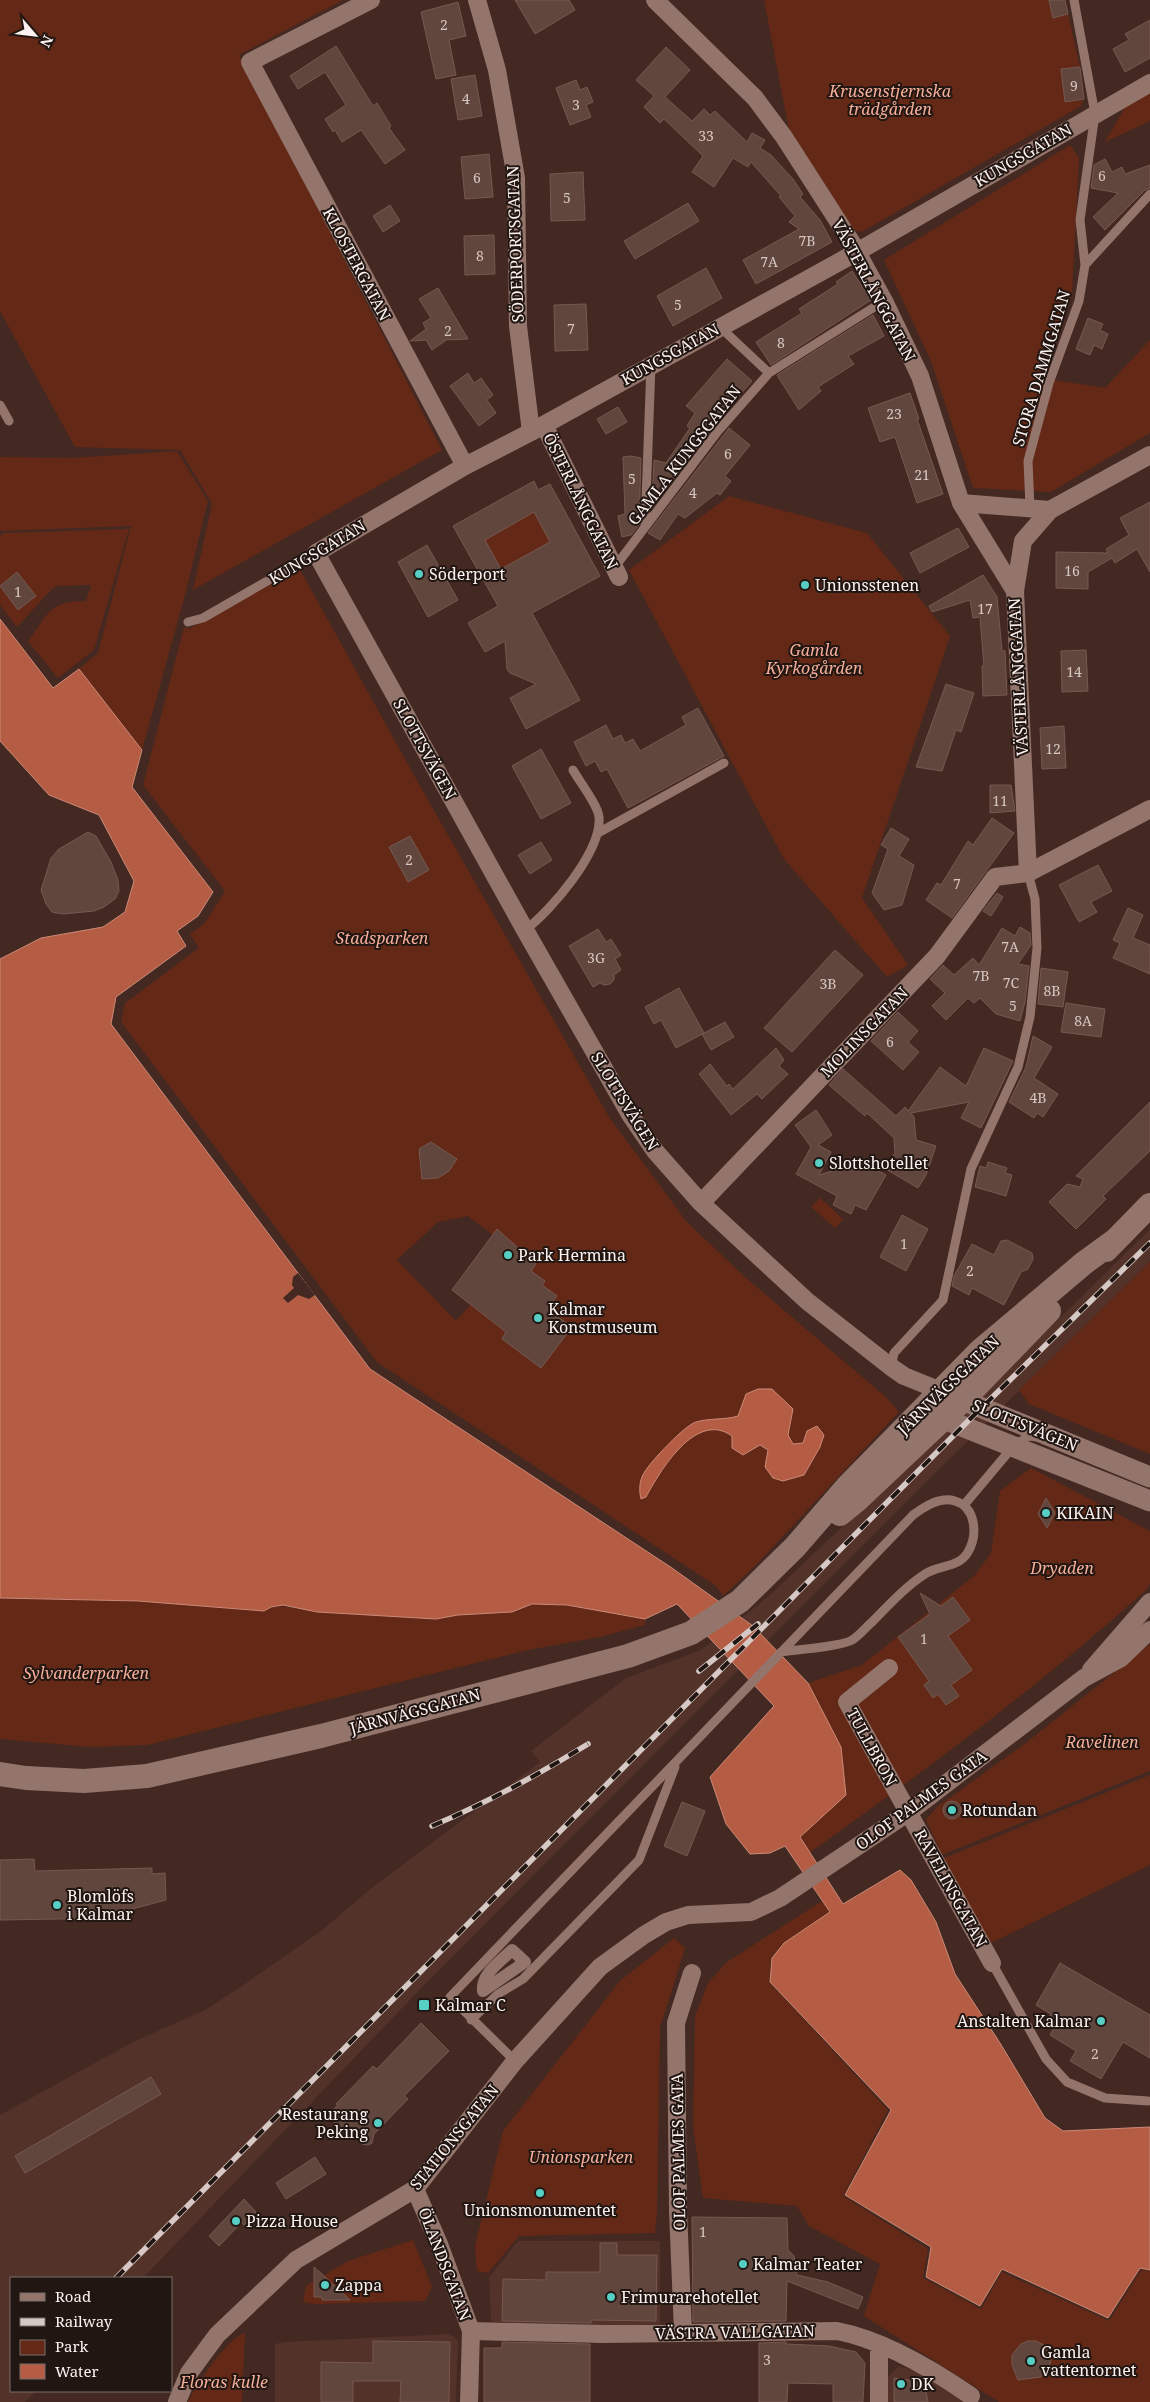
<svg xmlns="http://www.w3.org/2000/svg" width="1150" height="2402" font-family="'Noto Serif',serif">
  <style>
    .built { fill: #523229 }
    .green { fill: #632816; fill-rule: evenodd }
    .water { fill: #b55d44; stroke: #cb8a77 }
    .pier { fill: #432922 }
    .building { fill: #61463d; stroke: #765951; fill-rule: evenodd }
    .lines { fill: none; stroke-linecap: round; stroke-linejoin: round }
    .service { stroke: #93756c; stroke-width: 9 }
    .pedestrian { stroke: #93756c; stroke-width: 12 }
    .minor { stroke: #93756c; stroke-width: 18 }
    .tertiary { stroke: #93756c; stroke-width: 21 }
    .secondary { stroke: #93756c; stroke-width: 24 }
    .rail-casing { stroke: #d6c8c4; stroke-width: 5.5 }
    .rail { stroke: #211612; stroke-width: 4; stroke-dasharray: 11; stroke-linecap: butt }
    .poi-dot { fill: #56cec3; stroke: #211612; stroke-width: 2 }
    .labels { text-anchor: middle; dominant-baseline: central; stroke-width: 4; stroke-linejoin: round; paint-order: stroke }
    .number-label { font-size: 14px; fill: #d6c7c2 }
    .park-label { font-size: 16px; font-style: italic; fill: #f6ae99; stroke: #211612 }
    .street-label { font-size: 16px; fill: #fdf2ef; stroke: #211612 }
    .poi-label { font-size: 16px; fill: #fdf2ef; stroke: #211612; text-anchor: start }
  </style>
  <rect width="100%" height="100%" fill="#432922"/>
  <path class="built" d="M1150 1229V1262L925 1483 432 1977 143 2278H11V2391H36L25 2402H0V2115L133 2042 205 2010 239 1988 321 1931 374 1886 540 1762 531 1751 626 1678 701 1650 769 1596 1007 1370Z
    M518 2241H660V2328L491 2322 489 2277Z
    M449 2334 458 2340 456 2402H275V2344L285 2342Z
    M899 2366 934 2376 973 2402H888V2377Z"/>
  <path class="green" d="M0 0H343L239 55 442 450 193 590 212 504 180 450 75 447 0 311Z
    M764 0H1065L1080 67 1084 99 1081 106 862 232 854 230 789 130Z
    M1150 93V121L1105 142 1125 107Z
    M1070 145 1079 158 1072 295 1042 378 1105 388 1150 340V433L1051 492 973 488 931 361 884 260Z
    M177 451 208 501 184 599 142 750 79 669 98 653 131 526 0 531V457L73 458Z
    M729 496 867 533 950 636 862 898 908 965 887 977 784 859 629 570Z
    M534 512 550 542 501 569 485 540Z
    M129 529 94 650 58 678 28 641C49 613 49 601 86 601L91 585 58 586 52 589 17 627 0 605V536L3 533Z
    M298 566 420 786 609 1117 686 1221 745 1277 887 1398 899 1412 756 1565 723 1596 716 1586 377 1362 121 1022 125 1003 199 948 190 934 205 923 225 891 143 785 184 627 189 629ZM468 1216 493 1235 452 1290 470 1305 456 1321 397 1260 438 1222Z
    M820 1198 843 1219 835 1228 811 1207Z
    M1150 1262V1454L1029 1404 1019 1390Z
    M1031 1468 1150 1531V1583L1147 1589C1041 1685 926 1770 809 1853L800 1837 846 1795 841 1747 808 1683 862 1665 975 1575 991 1553 1000 1491Z
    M0 1598 138 1601 264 1611C276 1604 285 1606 298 1609L436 1619 458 1615 512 1612 532 1604 567 1605 645 1619V1625L600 1637 528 1650 147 1745 90 1747 0 1739Z
    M1150 1644V1771L942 1855 926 1820 937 1807 1027 1742Z
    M1150 1775V1865L991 1943 941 1859Z
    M822 1901 830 1912 783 1943 771 1958 769 1982 888 2110 843 2196 928 2249 923 2278 981 2309 1002 2272 1109 2321 1141 2270 1150 2271V2402H999L864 2316 880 2264 809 2226 797 2206 703 2198 693 2127 695 2016 708 1983 727 1962Z
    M674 1938 685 1948 660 2028 657 2214 655 2233 519 2236 488 2273 477 2271 475 2246 503 2131 620 1981Z
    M413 2240 432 2287 425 2301 314 2304 303 2302 306 2286 348 2261Z
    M245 2333 242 2402H188C196 2385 227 2338 245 2333Z"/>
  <path class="water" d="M0 619 53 688 79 669 142 750 132 787 213 892 198 916 177 931 186 946 116 997 111 1024 370 1369 672 1568 753 1626 808 1683 841 1747 846 1795 800 1837 843 1904 900 1870 911 1880 936 1922 955 1974 1000 2043 1045 2118 1063 2131 1150 2127V2270L1140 2268 1108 2318 1002 2269 980 2306 926 2277 931 2247 845 2195 891 2110 770 1982 772 1958 784 1943 830 1912 785 1846 770 1853 750 1854 726 1824 710 1777 774 1706 677 1604 645 1619 567 1605 532 1604 512 1612 458 1615 436 1619 317 1612 283 1605 271 1607 264 1611 138 1601 0 1598V959L41 938 103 927 125 912 134 881 99 815 49 795 0 741Z
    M758 1389H772L793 1409 788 1435 793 1444 803 1443 807 1431 817 1426 824 1435 820 1447 804 1475 783 1481 773 1478 765 1467 768 1450 760 1445 743 1455 732 1448V1436C696 1410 660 1471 646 1497L641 1499C639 1491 639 1481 644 1473 650 1462 685 1425 696 1422 709 1418 725 1420 738 1416L746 1394Z"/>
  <path class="pier" d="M298 1273 315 1295 309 1299 298 1295 288 1303 283 1298 294 1288 292 1285 293 1277Z"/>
  <path class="building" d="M515 0H569L575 10 535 34Z
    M1049 0H1065L1068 14 1053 18Z
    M458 2 466 36 449 40 456 75 436 79 421 12Z
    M1150 20V58L1125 72 1113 49 1129 40 1125 34Z
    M336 46 373 106 377 103 391 126 389 128 405 150 385 164 361 130 342 142 335 130 333 132 325 119 346 105 325 72 298 89 290 76Z
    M666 47 690 70 665 97 692 121 704 109 710 115 715 111 747 142 752 133 765 140 760 148 771 155 793 179 803 194 800 197 820 220 832 242 756 284 743 260 799 229 789 222 795 216 779 197 781 196 751 162 748 167 733 158 714 187 692 172 703 156 664 119 660 123 644 107 654 96 636 80Z
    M1080 67 1084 99 1065 102 1061 69Z
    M475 75 482 116 458 120 451 79Z
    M576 80 580 90 587 87 593 102 586 105 591 117 570 125 556 88Z
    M489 154 493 197 465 199 461 157Z
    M1105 159 1112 172 1122 167 1125 174 1150 165V188L1145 190 1105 230 1093 217 1118 193 1091 188 1094 165Z
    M583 172 585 220 551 221 550 174Z
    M688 203 699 221 635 259 624 241Z
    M390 205 400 221 383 232 373 216Z
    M494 235 495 274 465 275 464 236Z
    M706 268 722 298 673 326 657 296Z
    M852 271 871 300 771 365 756 342 802 313 799 309 838 284 836 282Z
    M438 288 468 339 444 340 445 341 432 350 426 340 410 341 426 329 423 323 431 318 419 299Z
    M586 304 588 350 555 351 554 305Z
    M873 315 884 336 848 356 854 364 818 387 821 391 799 410 777 375Z
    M1088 318 1103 324 1100 330 1108 334 1102 349 1094 345 1090 355 1076 349Z
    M727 359 752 381 718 420 652 508 654 460 666 463 690 428 687 426 695 413 686 406Z
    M468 373 474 383 481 378 493 395 487 400 496 413 479 426 450 386Z
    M910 393 919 419H917L943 494 917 503 895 437 880 442 868 408Z
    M618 407 627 422 606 434 597 419Z
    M729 428 750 445 725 476 731 481 720 495 717 493 685 518 678 514 660 540 648 533Z
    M631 456 641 458 639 525 631 535 622 537 618 516 625 514 623 457Z
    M534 481 538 490 550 484 600 576 532 613 580 700 526 729 510 698 536 684 510 673 507 669 505 641 485 652 468 623 498 606 453 526ZM534 512 550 542 501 569 485 540Z
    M1150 502V572L1137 549 1115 563 1112 558 1088 572V589L1056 588V552L1108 553 1106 549 1129 535 1120 518Z
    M958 528 969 547 920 573 910 553Z
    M427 545 458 600 428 617 398 562Z
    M17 572 36 596 18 610 0 586Z
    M983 575 997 597 1002 651H1005L1007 695 983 696 982 666H984L980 617 973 618 970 600 932 612 929 606Z
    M1086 650 1088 691 1062 692 1061 651Z
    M946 684 974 693 961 732 956 730 942 771 916 767Z
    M698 708 724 756 628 808 607 769 601 772 595 761 586 766 574 742 606 725 613 739 621 735 625 743 633 739 640 751 686 725 682 717Z
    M1064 726 1066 768 1042 769 1040 728Z
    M541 749 571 803 541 819 512 766Z
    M990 785H1011L1015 811 990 813Z
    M992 818 1014 833 952 918 926 900 937 883 941 885 968 841 973 845Z
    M891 828 909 839 899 856 914 865 902 905 884 910 872 893 888 849 881 845Z
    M88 832 96 836 111 862 118 880 119 891 115 899 104 907 94 911 63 914 52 912 46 904 41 890 51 858 59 849Z
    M410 836 429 870 408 882 389 847Z
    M541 842 552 860 530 874 518 855Z
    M1098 865 1112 891 1091 902 1097 912 1079 922 1059 885Z
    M997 893 1003 897 991 916 983 911Z
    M1128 908 1143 915 1133 938 1150 945V974L1113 958 1120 943 1113 940Z
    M1020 927 1030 933 1031 945 1018 964 1029 966 1025 1002 1020 1021 996 1014 980 998 974 1003 968 998 946 1020 932 1006 945 993 930 979 943 965 954 975 973 958 979 965 1002 928 1015 936Z
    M598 929 606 942 611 939 621 955 615 959 621 970 614 975V980L610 984 604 985 600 983 593 987 569 946Z
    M835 950 863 975 792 1052 764 1028Z
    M1041 968 1068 972 1063 1007 1038 1004Z
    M679 988 704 1033 676 1048 661 1020 654 1024 645 1007Z
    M1066 1003 1105 1009 1101 1037 1061 1032Z
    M898 1012 918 1031 908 1042 919 1052 903 1070 871 1041Z
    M725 1022 734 1037 711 1050 702 1034Z
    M1033 1036 1052 1047 1034 1078 1058 1094 1043 1117 1037 1113 1034 1118 1009 1102 1026 1067Z
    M776 1048 784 1060 779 1066 788 1074 762 1099 757 1094 731 1115 699 1074 710 1064 727 1086 729 1084 733 1089Z
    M984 1048 1013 1061 981 1128 961 1118 969 1102 911 1113 914 1117 916 1140 936 1146 926 1175 918 1188 884 1168 895 1153 894 1138 867 1113 865 1116 829 1085 843 1069 896 1116 905 1107 908 1111 940 1067 966 1086Z
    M1150 1102V1151L1103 1196 1106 1199 1076 1229 1049 1202 1067 1184 1080 1187 1083 1179 1076 1176Z
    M816 1110 832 1135 818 1145 831 1152 819 1175 862 1162 886 1175 866 1210 855 1205 851 1214 833 1205 837 1196 796 1174 811 1147 795 1125Z
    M431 1142 457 1159 449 1171 438 1178 422 1179 419 1149Z
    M988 1162 1007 1168 1005 1173 1012 1175 1006 1196 975 1187 980 1166 986 1168Z
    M902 1215 928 1229 906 1271 880 1257Z
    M497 1229 536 1264 531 1271 545 1281 542 1285 557 1296 547 1309 572 1327 541 1368 502 1339 506 1332 452 1290Z
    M1007 1240 1032 1253 1033 1259 1028 1269 1021 1272 1004 1305 972 1288 969 1295 952 1286 954 1276 972 1244 994 1255 1001 1241Z
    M1046 1498 1055 1513 1047 1528 1038 1514Z
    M920 1593 941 1606 953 1597 970 1620 948 1636 972 1670 951 1685 959 1696 946 1705 938 1694 933 1698 924 1685 929 1681 898 1637 930 1614Z
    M943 1810a9 9 0 1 1 18 0a9 9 0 1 1-18 0Z
    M682 1802 705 1811 687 1856 664 1846Z
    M34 1859 35 1871 152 1868V1874L165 1873 166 1900 117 1913V1918L0 1920V1860Z
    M1060 1963 1150 2015V2058L1123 2042 1101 2079 1070 2061 1076 2051 1050 2035 1056 2024 1048 2019 1051 2014 1036 2005Z
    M421 2023 449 2051 404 2096 408 2099 374 2134 372 2143 368 2145 362 2144 349 2129 345 2133 327 2116 338 2105 336 2104 373 2066 377 2069Z
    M151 2077 161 2094 25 2173 15 2156Z
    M315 2157 326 2174 286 2199 276 2183Z
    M244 2199 256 2212 244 2225 242 2222 219 2246 209 2236Z
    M692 2217 787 2218 788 2250 794 2256 797 2275 828 2282 863 2297 858 2309 787 2281 786 2321 693 2322Z
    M600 2243H617V2255H657L656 2321 591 2320V2323L502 2321 503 2279 546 2280V2272H600Z
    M314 2267 323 2275 350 2300H322V2297H314Z
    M373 2341 450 2342 449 2402H400L401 2381H353V2402H321V2362L373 2363Z
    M1028 2341H1036L1044 2345 1051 2358 1050 2365 1041 2377 1018 2380 1012 2365V2355L1021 2344Z
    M502 2342 590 2344V2402H484V2348H502Z
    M786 2342V2344L829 2346 856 2352 865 2363 863 2402H833V2384L788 2383 787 2402H759V2343Z
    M894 2378 924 2382 928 2402H894Z"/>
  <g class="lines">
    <path class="service" d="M1085 265 1150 194
      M720 327 769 373
      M0 405 9 421
      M1030 508 1028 461 1049 383 1079 301 1085 265 1080 220 1095 114 1074 0
      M645 527 651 365
      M614 568 718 431 769 373 884 301
      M188 622 203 618 316 553
      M598 833 724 763
      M525 930C551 911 602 851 599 817 598 805 579 781 573 770
      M891 1367 894 1353 943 1300 971 1169 1018 1067 1030 1017 1037 948 1035 899 1028 873
      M964 1505 1011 1449 1028 1436 1038 1437
      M992 1963 1046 2059 1067 2082 1105 2098 1148 2101
      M471 2020 498 1994 523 1979 639 1860 675 1767
      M515 2061 450 1997 913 1515C924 1507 940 1496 955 1501 976 1507 978 1535 968 1552 959 1568 939 1565 925 1574 905 1587 889 1605 872 1622 866 1627 859 1636 852 1640 844 1646 795 1650 781 1652"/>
    <path class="pedestrian" d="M512 1950 525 1962 483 1991C481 1974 501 1961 512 1950Z"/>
    <path class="minor" d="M371 0 250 62 465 466
      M477 0 497 70 516 178 518 326 531 432
      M655 0 755 98 784 137 852 243 884 301 920 376 961 503 1015 591 1028 873
      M544 425 619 577
      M961 503 1050 510 1150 455
      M1015 591 1023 541 1050 510
      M701 1203 937 956 995 877 1028 873 1150 809
      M941 1391 904 1376 891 1367 807 1301 701 1203 655 1151 631 1116 525 930 316 553 465 466 531 432 857 252 1150 83
      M889 1668 847 1702 992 1963
      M1091 1670 1150 1602
      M415 2189 439 2244 471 2331 469 2402
      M471 2331 603 2334 837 2331C884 2340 932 2369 971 2396
      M683 2332 678 2210 676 2023 692 1973
      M177 2402 189 2373 217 2335 296 2260 415 2189 515 2061 600 1967 644 1935 666 1922 688 1915 751 1912 780 1898 909 1812 1084 1678 1121 1658 1150 1630
      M879 2402V2345"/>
    <path class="tertiary" d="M948 1394 1150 1477
      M929 1413 1150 1501"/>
    <path class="secondary" d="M1106 1250 1150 1205
      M840 1514 856 1501 963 1400 1049 1311
      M0 1774 26 1778 84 1781 147 1776 321 1736 628 1656 691 1633 740 1601 795 1547 846 1488 980 1351 1084 1263 1117 1239"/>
    <g class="rail-casing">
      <path id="rail" d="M699 1671 758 1624
        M432 1826C489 1802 536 1776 588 1744
        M116 2278 963 1426 1150 1243"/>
    </g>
    <use href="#rail" class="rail"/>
  </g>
  <g class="poi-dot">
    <circle cx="419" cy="574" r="5"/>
    <circle cx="805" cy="585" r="5"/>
    <circle cx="819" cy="1163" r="5"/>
    <circle cx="508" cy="1255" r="5"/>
    <circle cx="538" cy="1318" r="5"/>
    <circle cx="1046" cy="1513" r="5"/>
    <circle cx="952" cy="1810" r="5"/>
    <circle cx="57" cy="1905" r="5"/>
    <rect x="418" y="1999" width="12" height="12" rx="2.5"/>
    <circle cx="1101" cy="2021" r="5"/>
    <circle cx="378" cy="2123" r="5"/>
    <circle cx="540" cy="2193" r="5"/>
    <circle cx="236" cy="2221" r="5"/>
    <circle cx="743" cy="2264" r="5"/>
    <circle cx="325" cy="2285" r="5"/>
    <circle cx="611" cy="2297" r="5"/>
    <circle cx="1031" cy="2361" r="5"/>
    <circle cx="901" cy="2384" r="5"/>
  </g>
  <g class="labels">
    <g class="number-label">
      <text x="444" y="24">2</text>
      <text x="1074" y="85">9</text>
      <text x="466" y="98">4</text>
      <text x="576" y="104">3</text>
      <text x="706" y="135">33</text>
      <text x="1102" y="175">6</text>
      <text x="477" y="177">6</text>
      <text x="567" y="197">5</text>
      <text x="807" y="240">7B</text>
      <text x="480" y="255">8</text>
      <text x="769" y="261">7A</text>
      <text x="678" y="304">5</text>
      <text x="571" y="328">7</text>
      <text x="448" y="330">2</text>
      <text x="781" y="342">8</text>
      <text x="894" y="413">23</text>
      <text x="728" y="453">6</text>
      <text x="922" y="474">21</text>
      <text x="632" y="478">5</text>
      <text x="693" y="492">4</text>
      <text x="1072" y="570">16</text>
      <text x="18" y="591">1</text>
      <text x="985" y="608">17</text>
      <text x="1074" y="671">14</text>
      <text x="1053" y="748">12</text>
      <text x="1000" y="800">11</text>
      <text x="409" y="859">2</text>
      <text x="957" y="883">7</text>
      <text x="1010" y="946">7A</text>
      <text x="596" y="957">3G</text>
      <text x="981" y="975">7B</text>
      <text x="1011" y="982">7C</text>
      <text x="828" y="983">3B</text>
      <text x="1052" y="990">8B</text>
      <text x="1013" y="1005">5</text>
      <text x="1083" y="1020">8A</text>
      <text x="890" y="1041">6</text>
      <text x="1038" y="1097">4B</text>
      <text x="904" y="1243">1</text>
      <text x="970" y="1270">2</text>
      <text x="924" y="1638">1</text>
      <text x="1095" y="2053">2</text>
      <text x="703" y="2231">1</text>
      <text x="767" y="2359">3</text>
    </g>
    <g class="park-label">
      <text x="890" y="91">Krusenstjernska<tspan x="890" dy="18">trädgården</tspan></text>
      <text x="814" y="650">Gamla<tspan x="814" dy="18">Kyrkogården</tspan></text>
      <text x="382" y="938">Stadsparken</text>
      <text x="1062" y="1568">Dryaden</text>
      <text x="86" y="1673">Sylvanderparken</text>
      <text x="1102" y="1742">Ravelinen</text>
      <text x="581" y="2157">Unionsparken</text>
      <text x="224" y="2382">Floras kulle</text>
    </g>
    <g class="street-label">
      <text transform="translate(1023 155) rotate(-30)">KUNGSGATAN</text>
      <text transform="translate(515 244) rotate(-92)">SÖDERPORTSGATAN</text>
      <text transform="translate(357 264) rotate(62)">KLOSTERGATAN</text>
      <text transform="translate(874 290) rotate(62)">VÄSTERLÅNGGATAN</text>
      <text transform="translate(670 354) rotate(-29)">KUNGSGATAN</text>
      <text transform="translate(1041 368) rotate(-73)">STORA DAMMGATAN</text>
      <text transform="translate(684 455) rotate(-52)">GAMLA KUNGSGATAN</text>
      <text transform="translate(581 501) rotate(64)">ÖSTERLÅNGGATAN</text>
      <text transform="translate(317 552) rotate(-31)">KUNGSGATAN</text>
      <text transform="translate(1018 677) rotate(-93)">VÄSTERLÅNGGATAN</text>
      <text transform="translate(425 749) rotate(61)">SLOTTSVÄGEN</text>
      <text transform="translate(864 1032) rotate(-46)">MOLINSGATAN</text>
      <text transform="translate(625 1101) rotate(58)">SLOTTSVÄGEN</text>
      <text transform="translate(948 1385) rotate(-44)">JÄRNVÄGSGATAN</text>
      <text transform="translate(1025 1425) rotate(22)">SLOTTSVÄGEN</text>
      <text transform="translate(415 1711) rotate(-15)">JÄRNVÄGSGATAN</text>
      <text transform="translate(872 1747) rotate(61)">TULLBRON</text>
      <text transform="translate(921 1800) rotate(-36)">OLOF PALMES GATA</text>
      <text transform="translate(951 1888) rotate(61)">RAVELINSGATAN</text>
      <text transform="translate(454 2137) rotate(-51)">STATIONSGATAN</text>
      <text transform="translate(678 2152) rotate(-91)">OLOF PALMES GATA</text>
      <text transform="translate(445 2264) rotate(69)">ÖLANDSGATAN</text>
      <text transform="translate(735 2332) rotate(-1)">VÄSTRA VALLGATAN</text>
    </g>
    <g class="poi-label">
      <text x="429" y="574">Söderport</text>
      <text x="815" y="585">Unionsstenen</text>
      <text x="829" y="1163">Slottshotellet</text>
      <text x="518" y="1255">Park Hermina</text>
      <text x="548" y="1309">Kalmar<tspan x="548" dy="18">Konstmuseum</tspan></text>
      <text x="1056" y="1513">KIKAIN</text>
      <text x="962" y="1810">Rotundan</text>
      <text x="67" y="1896">Blomlöfs<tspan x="67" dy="18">i Kalmar</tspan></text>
      <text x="435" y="2005">Kalmar C</text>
      <text x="1091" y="2021" text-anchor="end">Anstalten Kalmar</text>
      <text x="368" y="2114" text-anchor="end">Restaurang<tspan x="368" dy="18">Peking</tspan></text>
      <text x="540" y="2210" text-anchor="middle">Unionsmonumentet</text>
      <text x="246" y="2221">Pizza House</text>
      <text x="753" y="2264">Kalmar Teater</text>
      <text x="335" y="2285">Zappa</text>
      <text x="621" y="2297">Frimurarehotellet</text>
      <text x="1041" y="2352">Gamla<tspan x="1041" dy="18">vattentornet</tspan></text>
      <text x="911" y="2384">DK</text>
    </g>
  </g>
  <rect x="10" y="2277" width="162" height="115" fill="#211612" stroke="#796e6a"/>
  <rect x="20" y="2293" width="25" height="8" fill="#93756c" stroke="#796e6a"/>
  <text x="55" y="2302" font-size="15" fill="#fdf2ef">Road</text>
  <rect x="20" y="2318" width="25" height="8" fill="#d6c8c4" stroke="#796e6a"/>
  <text x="55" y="2327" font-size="15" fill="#fdf2ef">Railway</text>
  <rect x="20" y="2340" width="25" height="15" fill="#632816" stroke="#796e6a"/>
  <text x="55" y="2352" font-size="15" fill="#fdf2ef">Park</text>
  <rect x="20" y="2364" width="25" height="15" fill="#b55d44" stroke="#796e6a"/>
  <text x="55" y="2377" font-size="15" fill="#fdf2ef">Water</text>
  <g transform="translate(35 35) rotate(118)" stroke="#211612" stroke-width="4" paint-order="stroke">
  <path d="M0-4L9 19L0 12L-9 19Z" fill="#fdf2ef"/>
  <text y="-8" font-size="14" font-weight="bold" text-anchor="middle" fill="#fdf2ef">N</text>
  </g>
</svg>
